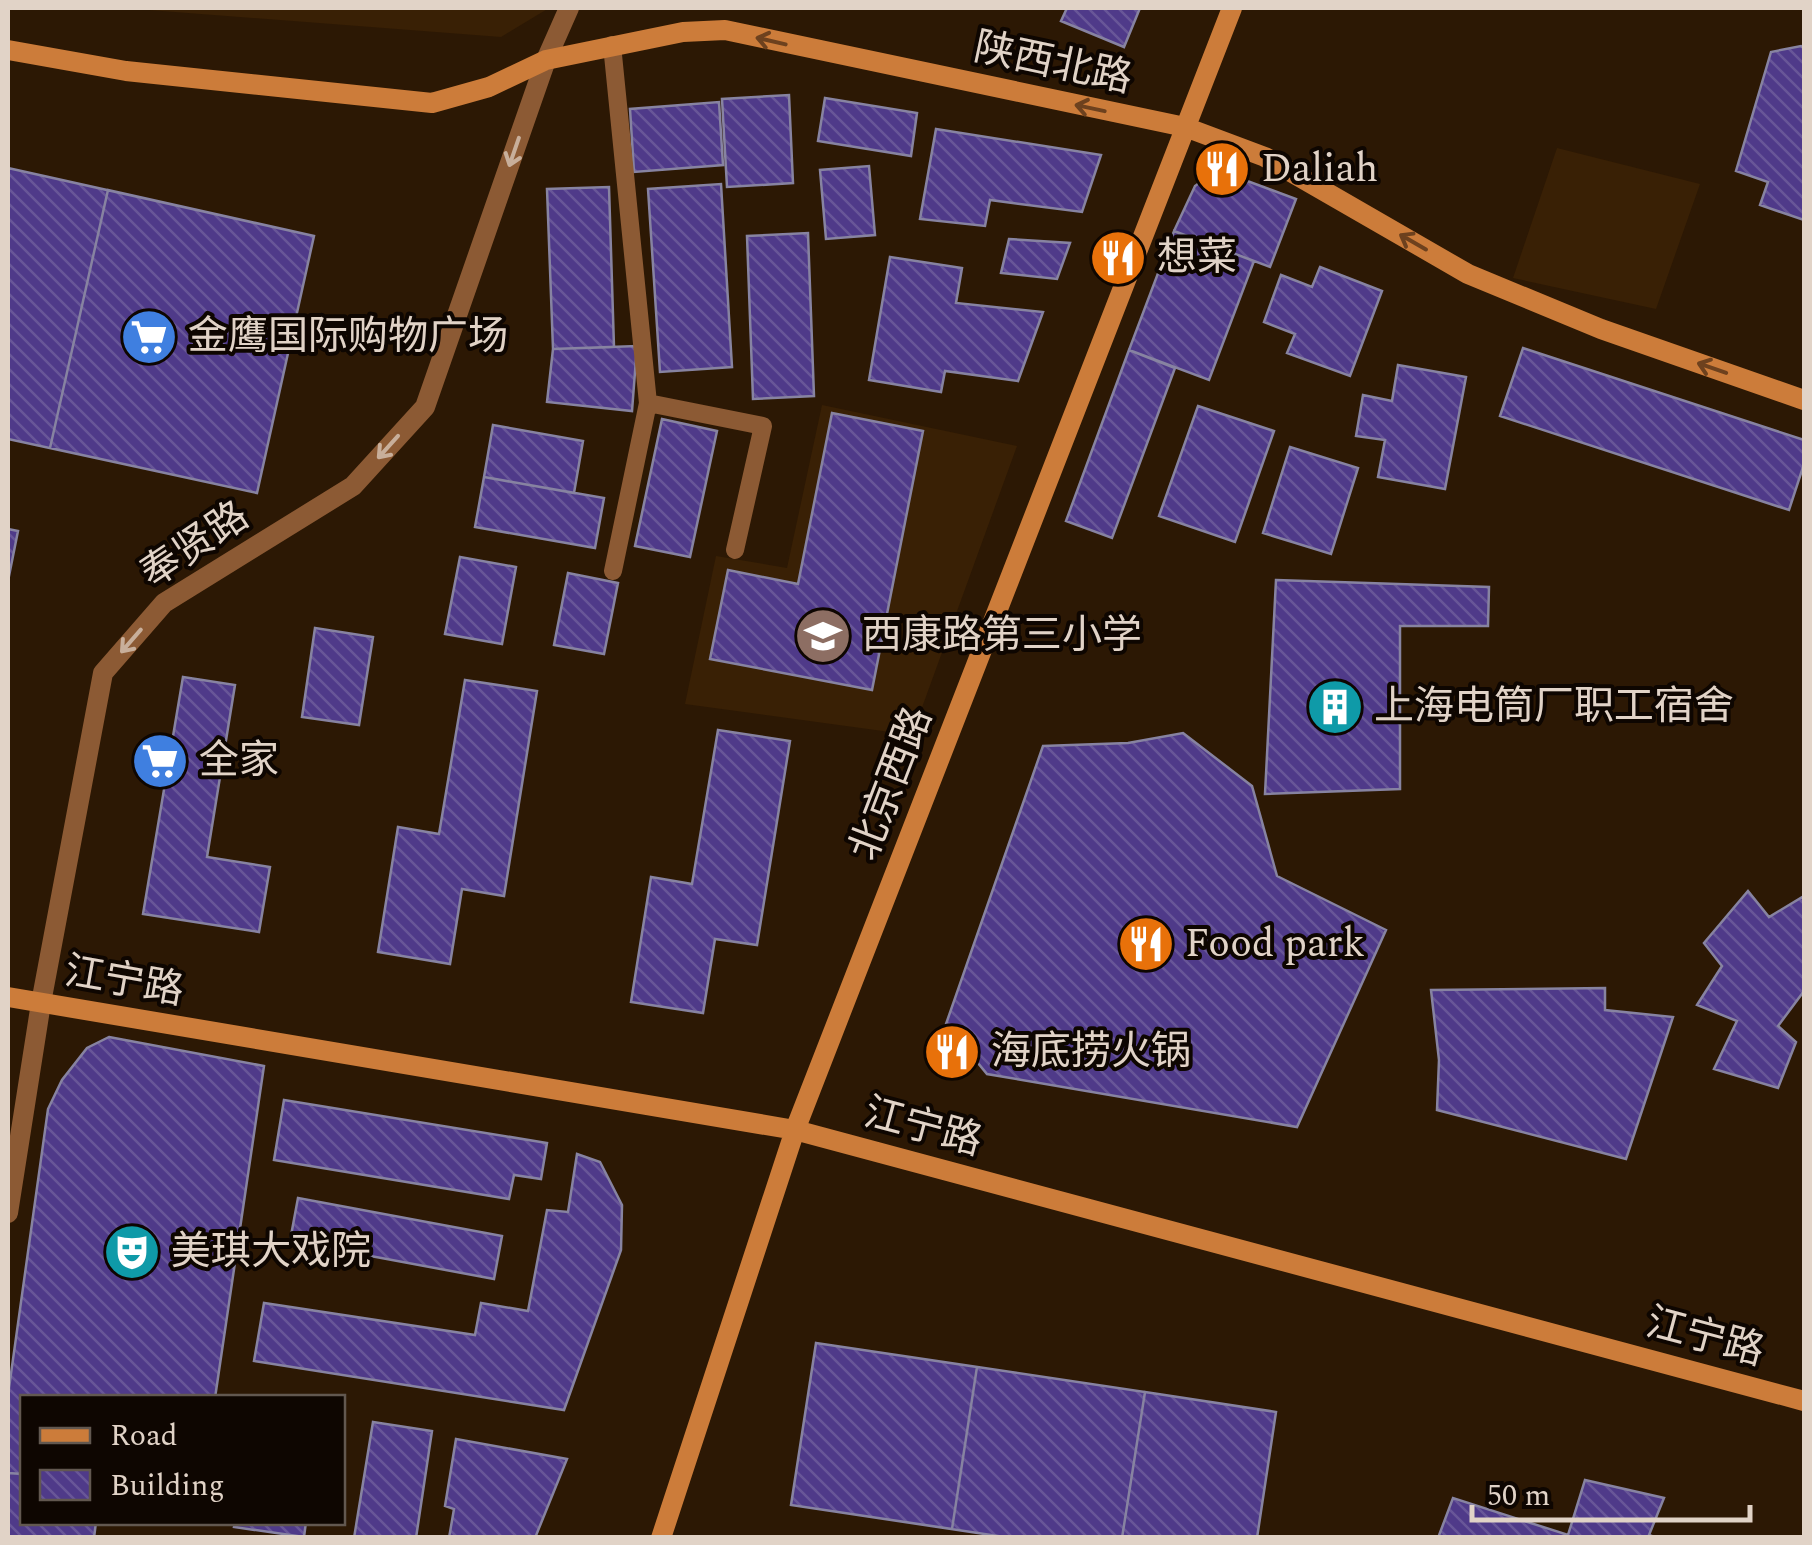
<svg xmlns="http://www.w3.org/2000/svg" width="1812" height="1545" font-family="Spectral,'Noto Sans SC',serif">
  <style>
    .built { fill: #392005 }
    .building { fill: url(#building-back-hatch); stroke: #8783a1; stroke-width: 2.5 }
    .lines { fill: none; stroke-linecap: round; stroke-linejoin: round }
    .lane { stroke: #8c5a34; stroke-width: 18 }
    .street { stroke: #8c5a34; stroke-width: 20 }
    .secondary { stroke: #cc7c3a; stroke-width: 20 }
    .oneway { stroke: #6d411e }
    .oneway2 { stroke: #c8af9b }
    .labels { text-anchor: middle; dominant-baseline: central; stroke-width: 8; stroke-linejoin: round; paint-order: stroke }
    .street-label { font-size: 40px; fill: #e1d3c7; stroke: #0e0601 }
    .poi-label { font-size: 40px; fill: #e1d3c7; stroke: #0e0601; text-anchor: start }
  </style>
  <defs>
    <pattern id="building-back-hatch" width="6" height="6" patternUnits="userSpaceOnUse" patternTransform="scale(2.5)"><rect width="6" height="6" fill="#4f3a89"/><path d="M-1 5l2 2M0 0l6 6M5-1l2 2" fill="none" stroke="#685698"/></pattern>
  </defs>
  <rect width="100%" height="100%" fill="#2c1804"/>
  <path class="built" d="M123 8H549L501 37Z
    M1557 148 1700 184 1656 309 1513 278Z
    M822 405 1017 446 912 735 685 704 716 556 787 568Z"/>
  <path class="building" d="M1067 8H1140L1124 47 1061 21Z
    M1801 46 1804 48V220L1760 205 1768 182 1736 171 1771 52Z
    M789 95 793 183 727 187 722 99Z
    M825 98 917 113 911 156 818 141Z
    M719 102 723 165 634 172 630 109Z
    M936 129 1101 155 1082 212 990 200 985 226 920 219Z
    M869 166 875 235 826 239 820 170Z
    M8 168 314 236 257 493 8 439Z
    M1231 175 1296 199 1270 267 1174 231 1195 186 1209 176Z
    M721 184 732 367 660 372 648 189Z
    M609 187 614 347 553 349 547 189Z
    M108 190 314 236 257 493 50 448Z
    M1174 231 1254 261 1209 380 1129 350Z
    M808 233 814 396 753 399 747 236Z
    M1009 239 1070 243 1057 279 1001 273Z
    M890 257 962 268 956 303 1043 312 1018 381 945 371 941 392 869 380Z
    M1320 267 1382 291 1350 376 1287 353 1295 334 1264 322 1281 275 1312 287Z
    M637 346 632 411 547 402 553 349Z
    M1523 348 1804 440V464L1789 510 1500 416Z
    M1129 350 1175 368 1112 538 1066 521Z
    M1398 365 1466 377 1445 489 1378 477 1385 440 1356 436 1363 395 1392 401Z
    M1198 406 1274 431 1235 542 1159 516Z
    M832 413 923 431 872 690 710 659 728 570 798 584Z
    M662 419 717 431 690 557 635 546Z
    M493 425 583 441 574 493 484 477Z
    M1290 447 1358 468 1331 554 1263 533Z
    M484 477 604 498 595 548 475 527Z
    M8 529 18 531 8 581Z
    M8 529 18 531 8 581Z
    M460 557 516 567 502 644 445 634Z
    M568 573 618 583 604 654 554 645Z
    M1276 580 1489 587 1488 626H1400V789L1265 794Z
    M315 628 373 637 359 725 302 717Z
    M183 677 235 685 207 857 270 867 259 932 143 914Z
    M465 680 537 691 504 896 462 889 450 964 378 952 398 827 439 834Z
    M718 730 790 741 757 945 715 939 703 1013 631 1002 651 877 692 884Z
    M1183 733 1252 786 1277 876 1386 930 1297 1127 987 1074 946 1024 1043 746 1128 743Z
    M1748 891 1769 917 1804 896V991L1778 1026 1796 1042 1778 1088 1714 1069 1737 1021 1697 1005 1722 966 1704 943Z
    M1605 988V1010L1673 1017 1626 1159 1437 1110 1439 1060 1431 990Z
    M109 1037 264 1066 215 1398H22V1474L8 1473V1395L48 1109 62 1080 87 1048Z
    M284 1100 547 1143 541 1179 514 1175 509 1199 274 1160Z
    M577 1154 600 1162 622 1205 621 1250 564 1410 254 1361 264 1303 475 1335 481 1303 528 1311 547 1210 568 1212Z
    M298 1198 502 1236 494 1279 290 1241Z
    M816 1343 977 1367 952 1529 791 1505Z
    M816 1343 1145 1392 1122 1538H1011L791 1505Z
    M1145 1392 1276 1412 1257 1538H1122Z
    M373 1422 432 1431 416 1538H354Z
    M456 1439 567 1459 535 1538H449L454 1509 445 1506Z
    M8 1473 22 1474V1522H96L94 1538H8Z
    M1585 1480 1664 1498 1649 1535 1657 1538H1438L1453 1498 1568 1535Z
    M235 1522H306L304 1537 234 1527Z"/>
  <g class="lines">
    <path class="lane" d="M612 45 648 403 613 571
      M648 403 763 426 735 550"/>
    <path class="street" d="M8 1213 41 1003 103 673 164 603 353 486 425 407 546 60 569 8"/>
    <path class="secondary" d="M8 50 126 71 432 103 489 87 546 60 683 32 725 30 1185 127 1265 157 1468 274 1601 329 1804 400
      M8 997 795 1130 1804 1401
      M661 1538 795 1130 1232 8"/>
  </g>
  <defs><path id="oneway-shaft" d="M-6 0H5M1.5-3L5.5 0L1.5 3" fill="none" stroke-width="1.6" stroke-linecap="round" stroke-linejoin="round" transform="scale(2.5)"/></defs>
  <g class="oneway">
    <use href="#oneway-shaft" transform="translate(771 41) rotate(-167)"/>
    <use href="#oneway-shaft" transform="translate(1090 108) rotate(-168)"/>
    <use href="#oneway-shaft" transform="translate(1413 242) rotate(-150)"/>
    <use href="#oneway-shaft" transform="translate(1712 368) rotate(-161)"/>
  </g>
  <g class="oneway2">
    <use href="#oneway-shaft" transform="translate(514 152) rotate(109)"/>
    <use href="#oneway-shaft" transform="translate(388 447) rotate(132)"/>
    <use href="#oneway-shaft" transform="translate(131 641) rotate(131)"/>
  </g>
  <defs>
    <g id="restaurant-disc" transform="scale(2.875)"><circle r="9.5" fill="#e8710a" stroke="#0e0601"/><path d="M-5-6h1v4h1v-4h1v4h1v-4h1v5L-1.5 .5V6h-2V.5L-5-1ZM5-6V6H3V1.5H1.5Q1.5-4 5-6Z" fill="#fff"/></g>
    <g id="supermarket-disc" transform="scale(2.875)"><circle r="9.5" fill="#3f7fe0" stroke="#0e0601"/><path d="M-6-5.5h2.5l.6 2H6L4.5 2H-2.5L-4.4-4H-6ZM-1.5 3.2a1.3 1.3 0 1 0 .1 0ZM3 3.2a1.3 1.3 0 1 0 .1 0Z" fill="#fff"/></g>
    <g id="school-disc" transform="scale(2.875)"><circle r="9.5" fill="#8d6e63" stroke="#0e0601"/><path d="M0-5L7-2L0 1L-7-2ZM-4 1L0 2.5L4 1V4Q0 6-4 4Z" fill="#fff"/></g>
    <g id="building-disc" transform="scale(2.875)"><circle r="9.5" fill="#0f9aa8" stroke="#0e0601"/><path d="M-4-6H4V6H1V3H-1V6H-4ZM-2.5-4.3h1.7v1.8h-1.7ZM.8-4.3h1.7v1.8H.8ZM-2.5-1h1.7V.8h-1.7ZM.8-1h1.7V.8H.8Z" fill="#fff"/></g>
    <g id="theatre-disc" transform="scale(2.875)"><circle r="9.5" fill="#0f9aa8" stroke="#0e0601"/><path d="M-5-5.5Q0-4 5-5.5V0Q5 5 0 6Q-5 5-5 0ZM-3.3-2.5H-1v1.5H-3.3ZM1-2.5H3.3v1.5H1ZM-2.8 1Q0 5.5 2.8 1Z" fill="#fff"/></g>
  </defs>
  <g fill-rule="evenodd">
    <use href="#restaurant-disc" x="1222" y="169"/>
    <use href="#restaurant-disc" x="1118" y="258"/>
    <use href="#supermarket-disc" x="149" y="337"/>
    <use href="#school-disc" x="823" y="636"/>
    <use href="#building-disc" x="1335" y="707"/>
    <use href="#supermarket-disc" x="160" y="761"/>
    <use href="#restaurant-disc" x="1146" y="944"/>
    <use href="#restaurant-disc" x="952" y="1052"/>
    <use href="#theatre-disc" x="132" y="1252"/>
  </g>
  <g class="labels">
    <g class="street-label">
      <text transform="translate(1053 64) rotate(12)">陕西北路</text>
      <text transform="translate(195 546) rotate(-34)">奉贤路</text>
      <text transform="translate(892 784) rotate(-69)">北京西路</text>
      <text transform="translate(124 982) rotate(10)">江宁路</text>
      <text transform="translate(923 1128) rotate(15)">江宁路</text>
      <text transform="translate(1705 1338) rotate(15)">江宁路</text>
    </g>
    <g class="poi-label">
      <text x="1261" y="169">Daliah</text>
      <text x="1157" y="258">想菜</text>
      <text x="188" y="337">金鹰国际购物广场</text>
      <text x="862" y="636">西康路第三小学</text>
      <text x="1374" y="707">上海电筒厂职工宿舍</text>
      <text x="199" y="761">全家</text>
      <text x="1185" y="944">Food park</text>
      <text x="991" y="1052">海底捞火锅</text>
      <text x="171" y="1252">美琪大戏院</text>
    </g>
  </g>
  <rect width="1812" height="1545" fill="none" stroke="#e1d3c7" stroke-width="20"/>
  <rect x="20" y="1395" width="325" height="130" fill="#0e0601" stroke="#625850" stroke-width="2.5"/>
  <rect x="40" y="1428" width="50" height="15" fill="#cc7c3a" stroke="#625850" stroke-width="2.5"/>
  <text x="110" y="1445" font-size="30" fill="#e1d3c7">Road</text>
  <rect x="40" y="1470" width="50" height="30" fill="url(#building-back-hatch)" stroke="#625850" stroke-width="2.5"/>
  <text x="110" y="1495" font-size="30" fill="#e1d3c7">Building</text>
  <path d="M1472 1505v15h278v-15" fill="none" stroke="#e1d3c7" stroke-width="5"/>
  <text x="1487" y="1505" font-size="30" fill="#e1d3c7" stroke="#0e0601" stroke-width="8" paint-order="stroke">50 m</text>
</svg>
